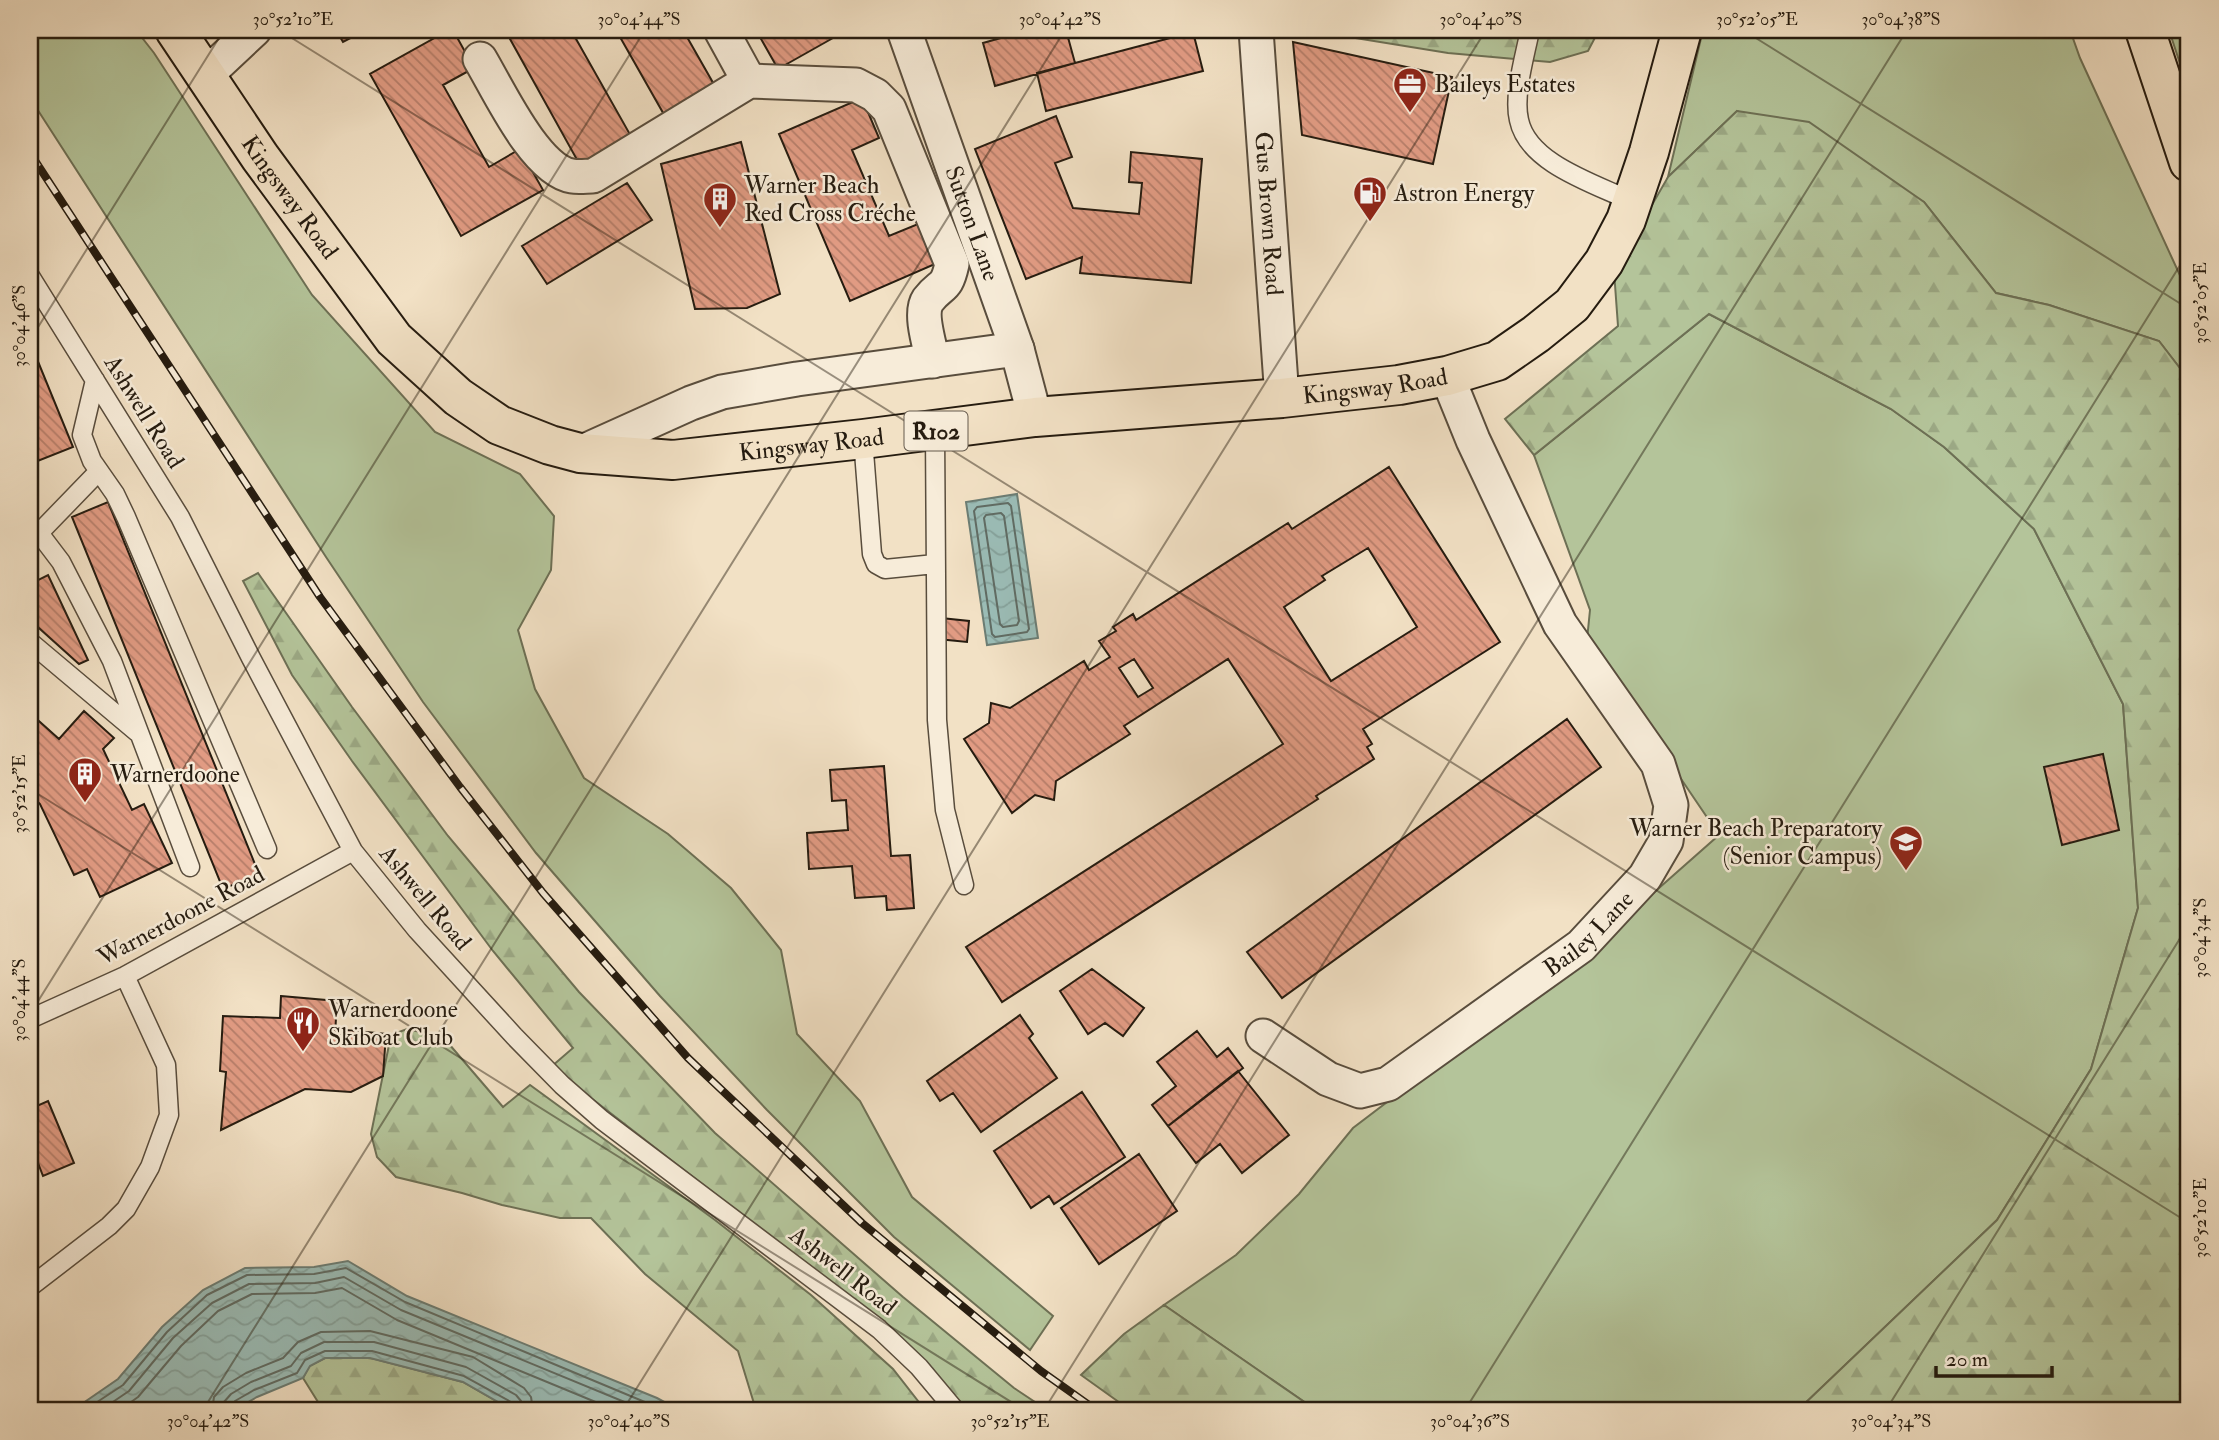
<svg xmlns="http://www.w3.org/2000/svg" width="2219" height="1440" font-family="'IM FELL Double Pica',serif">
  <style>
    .green { fill: #b4c49a; stroke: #6d7055; stroke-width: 2 }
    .forest { fill: url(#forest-firs); stroke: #6d7055; stroke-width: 2 }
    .water { fill: url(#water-waves); stroke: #6c7d74; stroke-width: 2 }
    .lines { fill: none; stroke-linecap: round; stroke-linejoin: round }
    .shore { stroke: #606c64; stroke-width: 2 }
    .building { fill: url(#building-back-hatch); stroke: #261c10; stroke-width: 2; fill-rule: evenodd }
    .lane-casing { stroke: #594d3d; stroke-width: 21 }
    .street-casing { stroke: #594d3d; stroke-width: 37 }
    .primary-casing { stroke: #261c10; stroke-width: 42 }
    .lane { stroke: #f7ecd9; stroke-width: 18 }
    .street { stroke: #f7ecd9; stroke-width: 33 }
    .primary { stroke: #f2e1c5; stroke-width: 38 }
    .rail-casing { stroke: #261c10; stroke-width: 8 }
    .rail { stroke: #f7ecd9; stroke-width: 5; stroke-dasharray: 16; stroke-linecap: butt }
    .ticks { fill: none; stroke: #261c10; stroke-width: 2; stroke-opacity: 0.45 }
    .labels { text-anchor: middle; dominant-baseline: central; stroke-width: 5; stroke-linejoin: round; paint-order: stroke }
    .shield { fill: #f7ecd9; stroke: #655a4c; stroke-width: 2 }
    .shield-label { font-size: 23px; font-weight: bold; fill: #261c10 }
    .poi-label { font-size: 24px; fill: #261c10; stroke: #f7ecd9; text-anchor: start }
    .street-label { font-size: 24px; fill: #261c10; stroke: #f7ecd9 }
    .neatline { fill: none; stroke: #261c10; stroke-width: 2.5 }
    .ticks-label { font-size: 18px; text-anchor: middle; fill: #261c10 }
  </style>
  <defs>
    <pattern id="forest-firs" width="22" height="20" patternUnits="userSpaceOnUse" patternTransform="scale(1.75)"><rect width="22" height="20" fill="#b4c49a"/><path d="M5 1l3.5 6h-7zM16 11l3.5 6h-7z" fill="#9ba884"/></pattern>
    <pattern id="water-waves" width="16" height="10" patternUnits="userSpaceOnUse" patternTransform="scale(1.75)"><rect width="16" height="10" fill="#9bbdb7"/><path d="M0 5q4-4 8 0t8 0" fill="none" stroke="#85a29c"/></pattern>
    <pattern id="building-back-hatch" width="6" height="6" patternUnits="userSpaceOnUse" patternTransform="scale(1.75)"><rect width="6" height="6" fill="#e19b83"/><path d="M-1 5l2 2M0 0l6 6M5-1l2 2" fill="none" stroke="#b67e6a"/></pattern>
  </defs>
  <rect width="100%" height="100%" fill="#f2e1c5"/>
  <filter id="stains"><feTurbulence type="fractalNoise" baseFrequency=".00286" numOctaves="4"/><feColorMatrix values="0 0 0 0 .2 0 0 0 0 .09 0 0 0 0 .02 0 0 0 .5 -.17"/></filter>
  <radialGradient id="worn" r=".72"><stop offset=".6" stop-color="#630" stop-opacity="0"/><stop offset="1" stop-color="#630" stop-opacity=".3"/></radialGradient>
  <path class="green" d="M30 30H136L154 53 312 295 435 432 520 474 554 516 551 570 518 630 535 689 584 778 668 834 731 888 781 950 797 1034 860 1101 912 1197 1053 1316 1030 1350 894 1237 767 1110 660 996 536 853 423 702 326 557 30 98Z
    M1703 30H2070L2080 58 2189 295V380L2159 341 2049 305 1996 293 1924 202 1737 111 1668 177Z
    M1709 314 1891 409 1944 447 2034 529 2123 704 2138 908 2091 1069 1997 1220 1798 1410H1316L1164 1305 1236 1255 1299 1194 1353 1128 1599 941 1719 835 1587 640 1590 610 1534 455Z"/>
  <path class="forest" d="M1306 30H1599L1588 51 1550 62 1448 53Z
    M2169 30H2189V91Z
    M1737 111 1809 122 1924 202 1996 293 2049 305 2159 341 2189 380V1410H1798L1997 1220 2091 1069 2138 908 2123 704 2034 529 1944 447 1891 409 1709 314 1534 455 1505 419 1618 326 1614 271 1668 177Z
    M258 573 352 707 448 836 579 992 715 1133 903 1297 1014 1388 1047 1410H963L782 1246 551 1067 573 1048 493 951 352 761 292 675 243 581Z
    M407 1029 443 1037 503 1107 530 1085 715 1220 811 1295 893 1369 925 1410H756L738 1351 645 1274 591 1218H560L502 1205 462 1193 396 1177 377 1157 371 1134 391 1035Z
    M1164 1305 1316 1410H1130L1081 1375 1124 1334Z
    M325 1358H371L463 1382 512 1410H323L303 1378 309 1366Z"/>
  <path class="water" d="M1017 494 1038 638 987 645 966 502Z
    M348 1261 407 1296 657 1398 679 1410H512L463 1382 370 1358H325L310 1366 303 1378 257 1397 234 1410H73L118 1379 162 1327 203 1290 245 1268 314 1267Z"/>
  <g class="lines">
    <path class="shore" d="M1008 503 1011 506 1029 629 1027 632 995 637 992 634 974 511 977 507Z
      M1001 513 1004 516 1019 621 1017 625 1003 627 1000 624 984 518 986 515Z
      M85 1410 123 1385 167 1332 207 1295 247 1275 314 1274 346 1268 405 1302 664 1410
      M101 1410 129 1391 173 1338 212 1303 249 1284 315 1283 344 1277 401 1310 644 1410
      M120 1410 138 1397 181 1346 218 1311 252 1294 315 1293 342 1288 397 1320 615 1410
      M212 1410 214 1397 223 1387 246 1373 283 1358 298 1342 321 1332 370 1331 473 1357 524 1388 531 1397 533 1410
      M223 1410 224 1402 231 1394 251 1382 291 1366 301 1353 324 1342H374L466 1367 516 1395 521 1401 523 1410
      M232 1410 235 1401 254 1390 297 1373 305 1360 325 1351H372L464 1376 511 1402 514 1410"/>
  </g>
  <path class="building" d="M336 30H366L343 42Z
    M449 30H453L474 68 443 85 489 167 520 149 543 190 461 236 370 74Z
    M505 30H571L632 138 581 167Z
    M616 30H683L716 88 666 118Z
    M756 30H828L833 38 778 69Z
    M1029 30H1066L1075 63 995 86 983 43Z
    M1193 32 1203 71 1046 111 1037 73Z
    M1293 42 1452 77 1433 164 1302 135Z
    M862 98 879 138 852 150 889 236 918 224 935 264 850 301 779 134Z
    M1056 116 1072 157 1055 163 1073 208 1139 214 1142 183 1129 182 1131 152 1202 159 1191 283 1080 273 1082 257 1026 279 975 149Z
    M741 142 780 294 747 308 695 309 661 164Z
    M627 183 652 220 547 284 522 246Z
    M30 342 73 447 30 464Z
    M1389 467 1500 642 1363 729 1372 744 1367 747 1374 759 1316 796 1318 799 1002 1002 966 947 1283 744 1228 659 1124 726 1130 734 1056 781 1054 800 1035 795 1012 813 964 739 989 723 991 703 1010 708 1084 661 1089 670 1110 657 1099 641 1116 631 1113 627 1133 614 1136 620 1288 523 1292 529ZM1368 548 1417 627 1331 681 1284 607 1325 580 1322 576ZM1134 659 1153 688 1138 697 1119 668Z
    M108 502 259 874 223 889 72 517Z
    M48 575 88 660 79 664 30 620V584Z
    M941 618 969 621 967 642 938 639Z
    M84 711 114 738 103 749 132 810 144 804 172 863 100 897 87 869 74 875 40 804 30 794V713L59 739Z
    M1567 719 1601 767 1282 998 1247 952Z
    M2103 754 2119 830 2062 845 2044 767Z
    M884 766 891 856 910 855 914 908 887 910 886 896 855 898 852 866 809 869 807 833 848 830 846 800 832 801 830 770Z
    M1092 969 1144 1008 1123 1036 1105 1023 1088 1034 1060 991Z
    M281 996 337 1001 335 1035 344 1036 346 1030 386 1034 383 1076 351 1092 305 1089 221 1130 226 1072 220 1071 223 1016 280 1018Z
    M1020 1015 1033 1034 1029 1038 1057 1078 981 1132 953 1093 940 1101 927 1081Z
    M1197 1031 1217 1057 1228 1048 1243 1068 1168 1126 1152 1105 1176 1086 1157 1062Z
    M1238 1071 1289 1135 1242 1173 1220 1144 1196 1163 1168 1126Z
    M1082 1092 1125 1157 1054 1204 1049 1196 1031 1208 994 1151Z
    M48 1101 74 1163 43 1176 30 1142V1109Z
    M1139 1154 1177 1211 1099 1264 1061 1208Z"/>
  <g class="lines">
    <g class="lane-casing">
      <path id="lane" d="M1530 30C1525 56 1513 95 1519 120 1528 164 1596 184 1633 202
        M30 276 180 517 251 658 353 851 417 930 514 1036 562 1085 602 1120 879 1329 919 1367 955 1410
        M95 380 82 435 92 461 115 494 126 517 267 849
        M935 431 937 720 945 810 964 885
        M863 439 872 554 876 564 885 569 935 564
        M98 472 39 533 61 562 112 661 190 867
        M30 642 137 732
        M30 1019 125 976 353 851
        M30 1287 109 1226 126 1209 150 1167 169 1115 166 1065 125 976"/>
    </g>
    <g class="street-casing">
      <g id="street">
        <path d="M721 30 749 81"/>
        <path id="s1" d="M904 30 1017 349 1035 417"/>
        <path id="s2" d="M1256 30 1282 398"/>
        <path d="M480 59C498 89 535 170 572 176 578 177 587 176 593 176L749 81 856 85 875 95 889 109 952 264C946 291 942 282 928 300 919 313 930 347 933 361"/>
        <path d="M206 75 254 30"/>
        <path d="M580 453 691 403 722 392 797 379 1017 349"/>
        <path id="s3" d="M1263 1036 1328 1079 1360 1091 1388 1084 1581 946 1645 877 1666 841 1671 805 1658 764 1560 624 1473 440 1447 376"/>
      </g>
    </g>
    <g class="primary-casing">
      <g id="primary">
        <path id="s4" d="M175 30 260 157 394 339 458 397 499 425 550 445 580 453 673 460 863 439 1035 417 1282 398 1399 385 1447 376 1497 361 1536 334 1572 305 1604 262 1626 220 1649 152 1682 30"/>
        <path d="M2145 30 2189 162"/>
      </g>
    </g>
    <use href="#lane" class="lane"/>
    <use href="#street" class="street"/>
    <use href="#primary" class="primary"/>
    <g class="rail-casing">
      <path id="rail" d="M30 153 320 597 460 787 543 893 688 1058 862 1223 1041 1371 1096 1410"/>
    </g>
    <use href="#rail" class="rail"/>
  </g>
  <path class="ticks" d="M279 30 2189 1223M1743 30 2189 309M30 340 224 30M30 789 1024 1410M30 1014 645 30M203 1410 1065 30M623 1410 1486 30M1044 1410 1907 30M1465 1410 2189 251M1886 1410 2189 924"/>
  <defs>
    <g id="office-pin" transform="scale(1.75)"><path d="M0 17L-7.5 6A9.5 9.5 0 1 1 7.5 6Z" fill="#8f2418" stroke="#f7ecd9"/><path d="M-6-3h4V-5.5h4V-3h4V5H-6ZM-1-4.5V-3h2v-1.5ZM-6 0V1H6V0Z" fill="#fff"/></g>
    <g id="fuel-pin" transform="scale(1.75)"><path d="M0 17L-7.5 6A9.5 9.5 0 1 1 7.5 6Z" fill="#8f2418" stroke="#f7ecd9"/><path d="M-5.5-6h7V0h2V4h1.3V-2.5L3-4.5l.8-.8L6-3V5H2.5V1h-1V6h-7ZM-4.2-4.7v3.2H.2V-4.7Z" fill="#fff"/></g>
    <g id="building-pin" transform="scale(1.75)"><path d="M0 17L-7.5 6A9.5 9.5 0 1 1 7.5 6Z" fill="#8f2418" stroke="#f7ecd9"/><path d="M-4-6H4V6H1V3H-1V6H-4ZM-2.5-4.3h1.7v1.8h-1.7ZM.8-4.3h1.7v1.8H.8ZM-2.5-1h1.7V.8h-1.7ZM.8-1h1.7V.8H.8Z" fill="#fff"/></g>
    <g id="school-pin" transform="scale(1.75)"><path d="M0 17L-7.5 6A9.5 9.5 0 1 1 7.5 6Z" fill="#8f2418" stroke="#f7ecd9"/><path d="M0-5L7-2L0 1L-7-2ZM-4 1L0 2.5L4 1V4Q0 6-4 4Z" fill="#fff"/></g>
    <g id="restaurant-pin" transform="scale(1.75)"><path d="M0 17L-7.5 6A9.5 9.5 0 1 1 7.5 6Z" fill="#8f2418" stroke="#f7ecd9"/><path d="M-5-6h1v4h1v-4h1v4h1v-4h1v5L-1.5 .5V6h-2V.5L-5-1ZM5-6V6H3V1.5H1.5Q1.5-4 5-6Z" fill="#fff"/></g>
  </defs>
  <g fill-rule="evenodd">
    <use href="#office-pin" x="1410" y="84"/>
    <use href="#fuel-pin" x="1370" y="193"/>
    <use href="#building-pin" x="720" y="199"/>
    <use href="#building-pin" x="85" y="774"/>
    <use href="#school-pin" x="1906" y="842"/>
    <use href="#restaurant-pin" x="303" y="1023"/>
  </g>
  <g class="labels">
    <rect class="shield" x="904.5" y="411.5" width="63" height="39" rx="5"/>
    <g class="shield-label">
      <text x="936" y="431">R102</text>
    </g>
    <g class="poi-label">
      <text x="1434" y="84">Baileys Estates</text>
      <text x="744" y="185">Warner Beach<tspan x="744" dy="28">Red Cross Créche</tspan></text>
      <text x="1394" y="193">Astron Energy</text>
      <text x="110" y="774">Warnerdoone</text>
      <text x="1882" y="828" text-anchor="end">Warner Beach Preparatory<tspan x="1882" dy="28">(Senior Campus)</tspan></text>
      <text x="328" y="1009">Warnerdoone<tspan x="328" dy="28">Skiboat Club</tspan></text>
    </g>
    <g class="street-label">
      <text stroke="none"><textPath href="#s4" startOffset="203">Kingsway Road</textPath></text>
      <text stroke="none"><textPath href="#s2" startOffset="184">Gus Brown Road</textPath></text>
      <text stroke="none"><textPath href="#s1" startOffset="205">Sutton Lane</textPath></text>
      <text stroke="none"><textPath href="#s4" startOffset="1400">Kingsway Road</textPath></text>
      <text transform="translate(144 412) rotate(58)">Ashwell Road</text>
      <text stroke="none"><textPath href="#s4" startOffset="833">Kingsway Road</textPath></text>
      <text transform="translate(425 898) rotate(50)">Ashwell Road</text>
      <text transform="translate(181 916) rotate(-28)">Warnerdoone Road</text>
      <text stroke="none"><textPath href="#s3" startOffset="392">Bailey Lane</textPath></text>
      <text transform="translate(843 1271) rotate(38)">Ashwell Road</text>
    </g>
  </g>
  <rect width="2219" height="1440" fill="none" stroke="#f2e1c5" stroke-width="77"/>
  <path d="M1936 1366v10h116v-10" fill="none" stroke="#261c10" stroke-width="3.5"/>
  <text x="1946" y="1366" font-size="21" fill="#261c10" stroke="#f7ecd9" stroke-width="5" paint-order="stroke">20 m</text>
  <rect x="38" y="38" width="2142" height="1364" class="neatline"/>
  <g class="ticks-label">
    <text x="293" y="25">30°52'10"E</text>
    <text x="639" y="25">30°04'44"S</text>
    <text x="1060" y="25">30°04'42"S</text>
    <text x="1481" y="25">30°04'40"S</text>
    <text x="1757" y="25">30°52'05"E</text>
    <text x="1901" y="25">30°04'38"S</text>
    <text transform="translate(2200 303) rotate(-90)" y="6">30°52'05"E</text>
    <text transform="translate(19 326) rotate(-90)" y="6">30°04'46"S</text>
    <text transform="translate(19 794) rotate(-90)" y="6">30°52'15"E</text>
    <text transform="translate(2200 938) rotate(-90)" y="6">30°04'34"S</text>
    <text transform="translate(19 1000) rotate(-90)" y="6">30°04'44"S</text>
    <text transform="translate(2200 1218) rotate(-90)" y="6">30°52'10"E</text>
    <text x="208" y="1427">30°04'42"S</text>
    <text x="629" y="1427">30°04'40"S</text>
    <text x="1010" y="1427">30°52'15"E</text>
    <text x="1470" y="1427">30°04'36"S</text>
    <text x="1891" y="1427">30°04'34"S</text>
  </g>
  <rect width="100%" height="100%" filter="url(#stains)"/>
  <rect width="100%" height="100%" fill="url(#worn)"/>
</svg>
